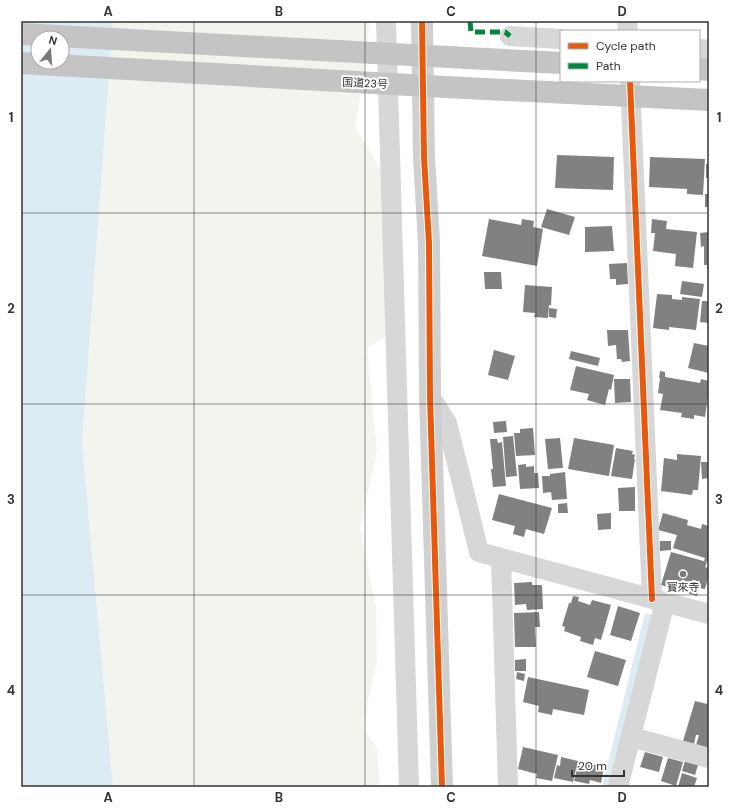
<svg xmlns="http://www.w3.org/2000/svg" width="730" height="808" font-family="'DM Sans','Noto Sans JP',sans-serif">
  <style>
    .green { fill: #f1f5ed }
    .water { fill: #ddebf3; fill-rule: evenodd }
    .building { fill: #818181 }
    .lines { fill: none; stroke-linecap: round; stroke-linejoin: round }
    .street { stroke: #d7d7d7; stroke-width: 20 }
    .secondary { stroke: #d0d0d0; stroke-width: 22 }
    .highway { stroke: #c4c4c4; stroke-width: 22 }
    .highway-bridge { stroke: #c4c4c4; stroke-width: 22 }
    .quiet { stroke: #00873e; stroke-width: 5; stroke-dasharray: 10 5; stroke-linecap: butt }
    .cycleway-casing { stroke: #fff; stroke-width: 8 }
    .cycleway { stroke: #e8590c; stroke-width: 6 }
    .grid { fill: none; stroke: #333; stroke-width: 1; stroke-opacity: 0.55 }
    .poi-dot { fill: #7a7a7a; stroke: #fff; stroke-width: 1.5 }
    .labels { text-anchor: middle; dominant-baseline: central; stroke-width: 4; stroke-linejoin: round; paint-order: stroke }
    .street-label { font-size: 11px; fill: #333; stroke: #fff }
    .poi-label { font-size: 11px; fill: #333; stroke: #fff }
    .neatline { fill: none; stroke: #333; stroke-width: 1.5 }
    .grid-label { font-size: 13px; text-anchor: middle; font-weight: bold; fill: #333 }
  </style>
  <rect width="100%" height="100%" fill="#fff"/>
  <path class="green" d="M113 21H370L360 98 355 127 381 170 387 335 367 348 377 451 360 528 376 606 377 662 368 700 364 730 377 749 380 787H113L82 443Z"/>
  <path class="water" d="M21 21H113L82 443 113 787H21ZM38 38H62V62H38Z
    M645 613 653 615 609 787H602Z"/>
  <path class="building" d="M557 155 614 157 613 190 555 188Z
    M650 157 705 159 703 195 687 194V189L649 187Z
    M706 164H709V178H706Z
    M705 194H709V207H705Z
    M547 209 575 217 569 235 541 227Z
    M489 219 521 225 522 219 534 221 533 227 543 229 537 266 482 256Z
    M652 219 667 221 666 229 697 232 693 268 675 266 676 254 653 251 655 233H651Z
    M612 226 614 251 585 252V227Z
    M709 232V269H707V265H704V246L701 247 700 233Z
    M627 263 628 284 616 285V279H610L609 264Z
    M484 272H501L502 289H485Z
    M682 281 704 284 702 297 680 294Z
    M525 285 552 287 551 305H549L548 318 534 317 535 313 523 312Z
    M657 294 672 295V299L682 300V297L700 299 696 330 669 327V330L653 328Z
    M702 301H709V323L700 322Z
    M549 308 557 309 556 318 549 317Z
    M607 330H628L630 361 622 362 621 359H617L616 345 608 346Z
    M694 343 709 346V373L688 368Z
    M494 350 515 356 508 380 488 375Z
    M571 351 600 358 598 366 569 359Z
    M576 366 614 375 611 390 609 389 605 405 587 400 589 394 570 390Z
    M660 371 665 372V377L700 383 701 379 709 381V389L705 417 694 415V419L681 417 682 413 660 410 663 394 658 393 660 378H659Z
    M614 379H630L631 402 615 403Z
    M506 421 507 432 494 433 493 422Z
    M533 428 535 455 516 456 514 433H520V429Z
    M513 436 517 476 506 477 503 437Z
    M560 438 563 468 548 469 545 439Z
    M574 438 614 445 609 476 568 469Z
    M490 439H497L498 443 502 442 506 486 493 487 491 469H493Z
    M616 448 633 451 632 454 635 455 634 459H635L632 479 611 476Z
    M677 454 701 456 698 490H693L692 495 661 491 664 458 677 460Z
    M701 462H709V478L702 479Z
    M526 464V467L534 466V473H538L539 488 520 489 518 465Z
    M565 472 567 499 552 500 551 492 543 493 542 476H550V474Z
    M635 487V511H619L618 488Z
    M499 494 552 508 544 534 526 529 524 537 513 534 515 526 492 520Z
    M567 503 568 513H558V504Z
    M611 513V529L598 530 597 514Z
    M663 513 688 520 687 525 701 529 702 524 709 526V562L704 561 705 558 673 548 677 535 658 530Z
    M660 541H671V550L660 551Z
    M671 552 707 562 705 567 709 568V575L705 589 699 588 697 596 661 585Z
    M532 582V585H542L543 609 527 610 526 604 515 605 514 583Z
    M573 596 579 597 578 601 590 605 592 600 611 605 601 640 595 638 593 645 580 641 581 637 564 631 565 627 562 626 569 603H571Z
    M618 606 640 613 631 641 610 635Z
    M539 612 540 627H535L536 647H515L514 613Z
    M595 651 626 660 618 686 587 677Z
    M526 659V671H515V660Z
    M517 672 525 674 524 681 516 679Z
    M528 677 589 690 584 715 553 709 552 715 538 712 539 706 523 702Z
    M695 701 707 704V703H709V748L696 745 699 735H696L694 744 683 741Z
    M523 747 558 755 552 781 536 778 537 774 518 769Z
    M645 752 663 757 659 772 640 767Z
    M561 757 578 761 573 782 554 778 557 765 560 766Z
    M668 758 683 762 676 786 661 781Z
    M579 761 604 767 601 783 590 780 589 784 574 781Z
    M685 761 698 765 695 775 682 771Z
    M682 773 697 778 694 787H678Z"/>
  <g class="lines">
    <path class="street" d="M386 21 409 787
      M627 21 628 31
      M510 36 561 39
      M699 49 709 50
      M630 81 652 599
      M430 396 447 423 479 552 709 614
      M501 558 508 787
      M631 737 709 758
      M618 787 665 602"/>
    <path class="secondary" d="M422 21 424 157 429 243 430 396 442 787"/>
    <path class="highway" d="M411 55 561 63
      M699 69 709 70
      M410 85 446 87"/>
    <path class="highway-bridge" d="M21 34 411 55
      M21 63 410 85
      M446 87 709 100"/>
    <path class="quiet" d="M470 21 471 32H505L510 36"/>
    <g class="cycleway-casing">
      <path id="cycleway" d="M422 21 424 157 429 243 430 396 442 787
        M630 81 652 599"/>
    </g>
    <use href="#cycleway" class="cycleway"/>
  </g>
  <path class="grid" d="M194 21V787M365 21V787M536 21V787M21 213H709M21 404H709M21 595H709"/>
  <circle class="poi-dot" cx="683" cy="574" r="4"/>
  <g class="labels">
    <g class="street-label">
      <text transform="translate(365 83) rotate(3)">国道23号</text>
    </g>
    <g class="poi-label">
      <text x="683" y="587">寳來寺</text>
    </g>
  </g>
  <rect width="730" height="808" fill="none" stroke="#ffffff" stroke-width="44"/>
  <rect x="560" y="30" width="140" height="52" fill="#ffffff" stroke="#adadad"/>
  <rect x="568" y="43" width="20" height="6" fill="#e8590c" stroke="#adadad"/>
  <text x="596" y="50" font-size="12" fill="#333333">Cycle path</text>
  <rect x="568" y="63" width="20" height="6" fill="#00873e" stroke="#adadad"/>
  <text x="596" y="70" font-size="12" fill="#333333">Path</text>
  <g transform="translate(50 50) rotate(17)"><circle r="19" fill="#ffffff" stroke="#adadad"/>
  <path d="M0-3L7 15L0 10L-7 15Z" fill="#7a7a7a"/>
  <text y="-6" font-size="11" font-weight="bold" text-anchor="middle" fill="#333333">N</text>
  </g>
  <path d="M572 770v6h52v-6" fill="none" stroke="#333333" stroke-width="2"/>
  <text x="578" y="770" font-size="12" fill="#333333" stroke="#ffffff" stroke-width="3" paint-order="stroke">20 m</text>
  <rect x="22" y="22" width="686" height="764" class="neatline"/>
  <g class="grid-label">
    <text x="108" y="16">A</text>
    <text x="279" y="16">B</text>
    <text x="451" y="16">C</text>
    <text x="622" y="16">D</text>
    <text x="11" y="122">1</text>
    <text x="719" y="122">1</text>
    <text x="11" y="313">2</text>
    <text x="719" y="313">2</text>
    <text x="11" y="504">3</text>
    <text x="719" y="504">3</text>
    <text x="11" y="695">4</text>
    <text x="719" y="695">4</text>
    <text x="108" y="802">A</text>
    <text x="279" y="802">B</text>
    <text x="451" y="802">C</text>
    <text x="622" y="802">D</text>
  </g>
</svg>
